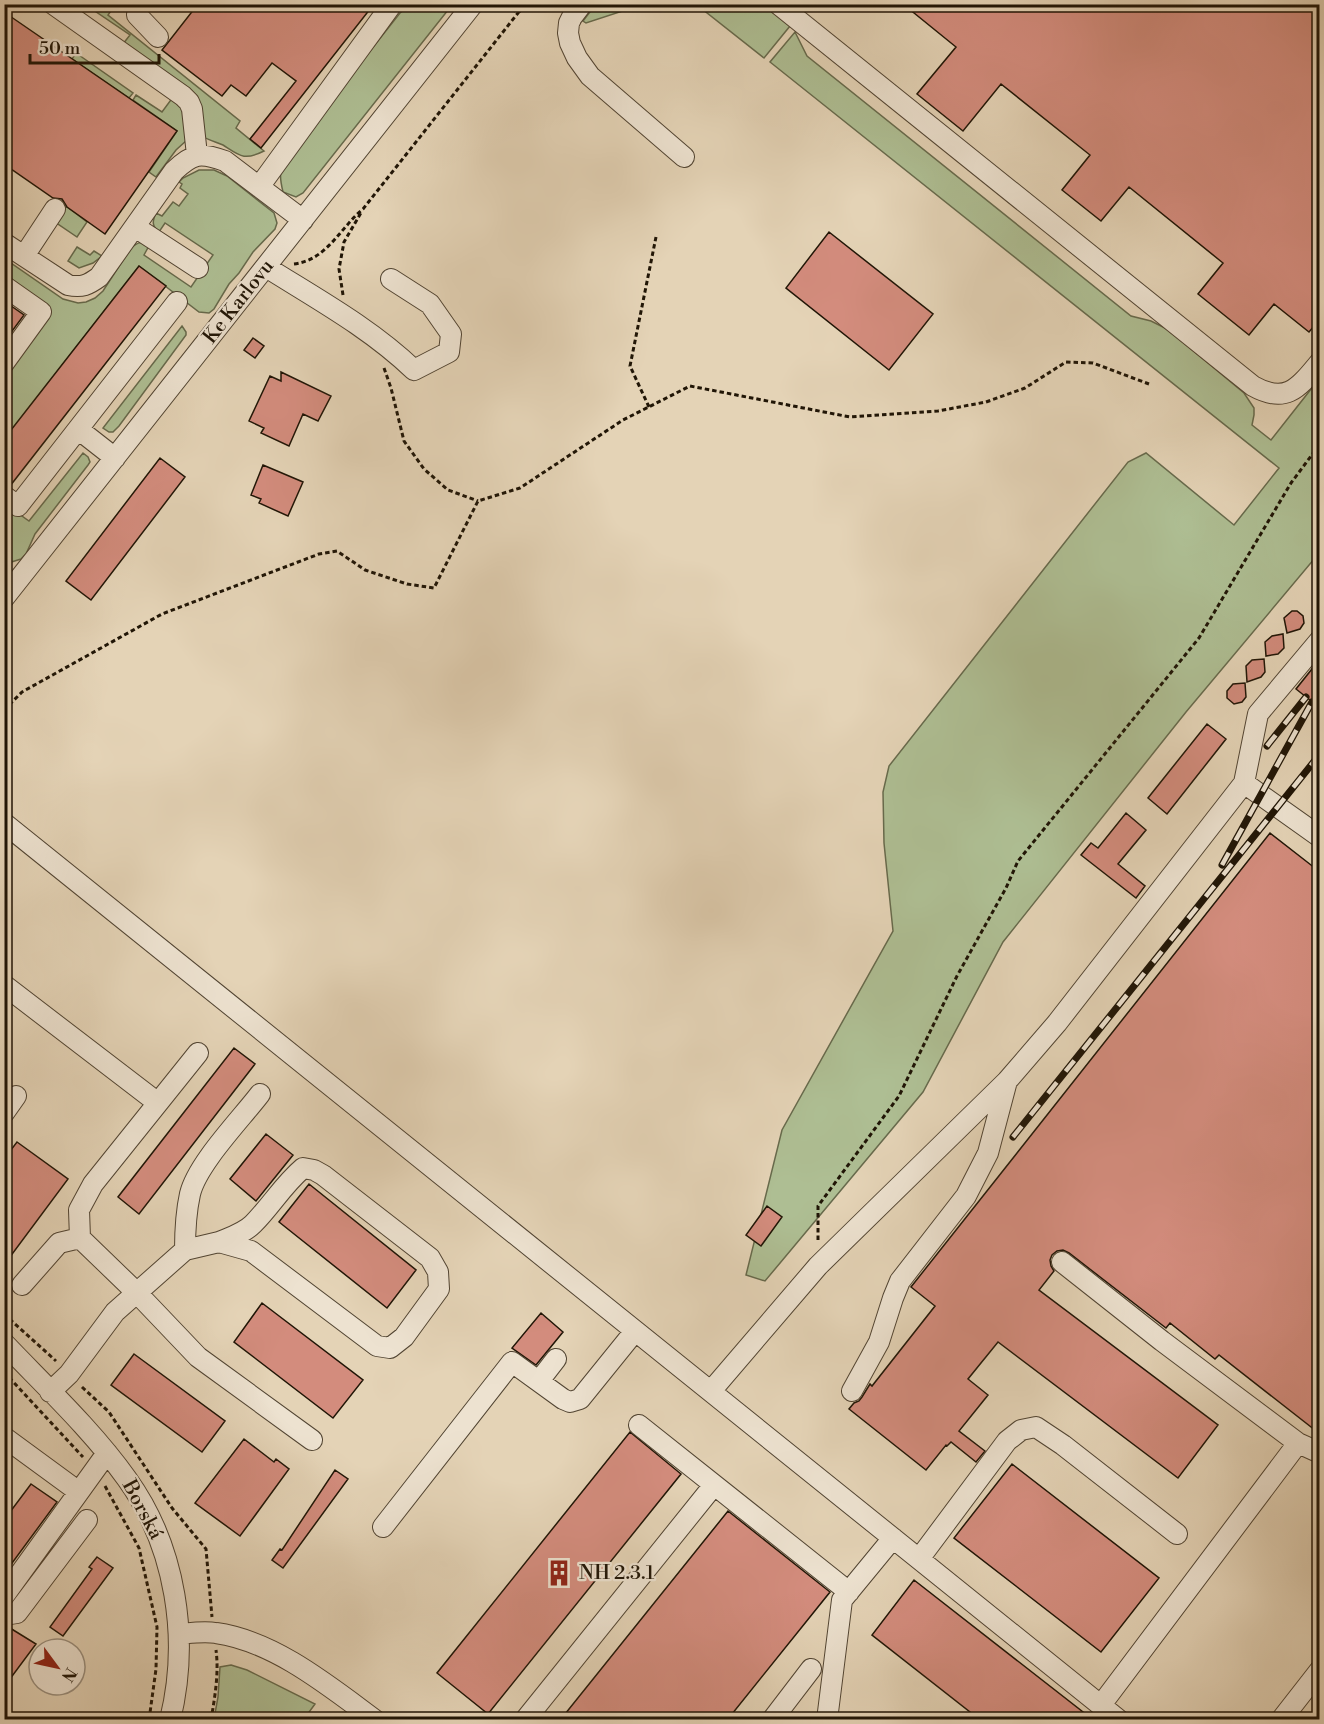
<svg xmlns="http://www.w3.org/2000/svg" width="1324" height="1724" font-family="'Libre Bodoni',serif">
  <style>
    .green { fill: #aebe93; stroke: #676a4c; stroke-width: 1.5 }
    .building { fill: #d38c7d; stroke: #201506; stroke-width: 1.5 }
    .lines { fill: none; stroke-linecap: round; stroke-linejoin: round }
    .minor-casing { stroke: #514432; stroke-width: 22 }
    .path { stroke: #201506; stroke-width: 3; stroke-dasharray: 4.5 3; stroke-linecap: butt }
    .minor { stroke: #ede2d0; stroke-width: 20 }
    .rail-casing { stroke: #201506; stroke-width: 7 }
    .rail { stroke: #ede2d0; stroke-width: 4.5; stroke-dasharray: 14; stroke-linecap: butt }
    .labels { text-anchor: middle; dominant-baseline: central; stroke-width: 4.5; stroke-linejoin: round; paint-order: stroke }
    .street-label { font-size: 20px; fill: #201506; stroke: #ede2d0 }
    .poi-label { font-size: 20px; fill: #201506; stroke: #ede2d0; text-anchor: start }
  </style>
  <rect width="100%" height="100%" fill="#e4d3b6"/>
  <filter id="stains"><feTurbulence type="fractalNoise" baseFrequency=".00333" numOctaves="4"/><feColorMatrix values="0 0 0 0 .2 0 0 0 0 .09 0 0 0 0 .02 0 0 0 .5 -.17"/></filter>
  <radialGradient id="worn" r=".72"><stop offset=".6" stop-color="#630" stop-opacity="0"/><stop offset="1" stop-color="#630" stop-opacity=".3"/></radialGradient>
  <path class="green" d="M596 4H641V5L586 23 583 21Z
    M86 5H115L108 15 240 121 236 128 264 151C244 161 240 156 223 145 217 142 210 141 204 137L199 105 123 44 130 35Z
    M410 5H452L303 193 296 197 283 192C280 179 279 172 284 160L400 13Z
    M697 5H763L790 26 764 58Z
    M795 32 807 56 1131 316 1151 321 1167 329 1244 393 1254 408V415L1252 425 1271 440 1319 379 1320 552 1186 712 1003 942 923 1092 765 1281 746 1275 782 1130 893 931 884 843 883 792 889 766 1128 462 1146 453 1234 525 1279 468 770 62Z
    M76 53 133 93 129 98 72 59Z
    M136 95 162 112 173 97 184 107 187 140 176 150 156 177 149 172 177 131 133 100Z
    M199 170H214L227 176 274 213 277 223 275 229 253 252 239 273 229 284 214 309 209 313 199 312 139 266 5 439V375L50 310 5 278V259L63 299 78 303 86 302 95 298 103 291 131 248C138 242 142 241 150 244L144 255 191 287 213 255 165 223 159 232C152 226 152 222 156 213L162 216 173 202 179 206 188 194 180 188 182 184 179 182 183 178Z
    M66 206 87 222 77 237 55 222Z
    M77 247 90 255 94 251 102 256 93 263 79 268 68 261Z
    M182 326 186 332V335L119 426 113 432H109L103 428Z
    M83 453 88 457 90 462 88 465 35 534 26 554 21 559 5 564V530L9 524 5 520V504L29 521Z
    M231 1665 247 1670 315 1704 304 1719H214L218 1697 220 1667Z"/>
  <path class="building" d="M198 4H374L261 148 250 139 296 81 272 63 246 96 231 85 222 96 162 50Z
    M903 4H1320V319L1309 332 1274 304 1249 335 1198 294 1223 263 1129 187 1101 221 1062 190 1090 155 1001 84 963 131 917 94 956 47Z
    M4 12 177 131 105 234 67 207 62 199 53 198 4 164Z
    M829 232 933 314 889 370 786 288Z
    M139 266 166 286 10 486 4 484V439Z
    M4 301 24 315 4 342Z
    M253 338 264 346 255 358 244 350Z
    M281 372 331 396 318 421 303 414 289 446 261 433 264 428 249 421 270 376 281 381Z
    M160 458 185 477 91 600 66 581Z
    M263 465 303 482 288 516 259 503 261 499 251 495Z
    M1292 611H1297L1303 616 1304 623 1300 629 1287 633 1284 618Z
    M1283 634 1284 648 1278 654 1266 656 1265 642 1272 636Z
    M1264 659 1265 672 1261 677 1247 682 1246 666 1252 660Z
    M1320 659V708L1296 689Z
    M1245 683 1246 697 1242 702 1234 704 1227 698V691L1233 684Z
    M1207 724 1226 739 1167 814 1148 798Z
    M1126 813 1146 830 1118 864 1145 886 1136 898 1081 855 1091 843 1098 848Z
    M1270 833 1320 872V1434L1219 1355 1215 1359 1170 1323 1166 1328 1069 1253 1063 1250 1057 1251 1052 1255 1050 1260 1051 1266 1054 1271 1039 1290 1218 1425 1178 1478 998 1342 968 1379 988 1395 959 1431 985 1451 976 1462 951 1442 947 1446 946 1445 926 1470 849 1409 854 1403 859 1401 862 1397 870 1384 872 1386 935 1306 911 1287Z
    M234 1048 255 1064 139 1214 118 1197Z
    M266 1134 293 1155 256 1201 230 1179Z
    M17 1142 68 1179 4 1265V1159Z
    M309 1184 416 1270 387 1308 279 1222Z
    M767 1206 782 1217 761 1246 746 1235Z
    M262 1303 363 1380 333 1418 234 1342Z
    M541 1313 563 1332 536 1365 512 1348Z
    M134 1354 225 1421 202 1452 111 1385Z
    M630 1432 681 1474 488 1714 437 1673Z
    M244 1439 274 1462 276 1459 289 1469 240 1536 195 1503Z
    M1012 1464 1159 1578 1101 1652 954 1538Z
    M335 1470 348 1479 283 1568 272 1560 280 1549 282 1550Z
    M31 1484 57 1502 4 1574V1520Z
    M728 1511 830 1592 728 1719H561Z
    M97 1557 113 1568 63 1636 50 1627 92 1569 89 1567Z
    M914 1580 1092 1719H979L872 1635Z
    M10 1628 36 1644 4 1687V1635Z"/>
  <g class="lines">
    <g class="minor-casing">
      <path id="minor" d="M53 4 183 96 189 102 192 109 197 155
        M138 4 137 15 158 37
        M582 4 572 17 569 23 568 33 570 43 577 58 590 76 684 157
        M778 4 1253 386C1287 405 1299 387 1320 362
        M259 187 392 4
        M135 227 198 268
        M4 243 68 285C82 288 88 285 99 277L174 171C193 153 200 152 225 161L303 220
        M24 256 55 209
        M266 267C317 299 370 328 414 370L449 352 451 334 430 304 391 279
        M4 286 41 312 4 363
        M78 429 115 458
        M4 496 18 506 177 302
        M4 598 473 4
        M1244 783 1320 837
        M4 823 1119 1720
        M4 985 158 1103
        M198 1053 93 1184 79 1210 80 1238 137 1293 198 1357 312 1440
        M4 1113 16 1096
        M185 1250C185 1231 186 1212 190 1194 197 1164 241 1119 260 1094
        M1062 1262 1162 1341 1298 1443
        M22 1285 59 1243 80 1238
        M4 1343C45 1386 93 1431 127 1479 176 1547 190 1639 170 1720
        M539 1381 556 1359
        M711 1391 818 1266 1007 1081 1057 1023 1244 783 1258 714 1320 640
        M852 1391 879 1342 893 1298 900 1281 966 1196 988 1153 1007 1081
        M50 1392 69 1374 115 1312 185 1250 219 1242 251 1251 377 1346 390 1348 404 1337 439 1289 438 1272 430 1258 323 1175 314 1170 303 1168C283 1185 271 1206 253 1224 244 1233 231 1237 219 1242
        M639 1425 849 1592
        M4 1437 79 1492
        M383 1527 512 1362 563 1399 570 1402 580 1399 635 1331
        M919 1559 1007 1441 1021 1430 1036 1427 1063 1445 1177 1534
        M4 1596 107 1453
        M4 1615 17 1613 87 1520
        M179 1634C191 1633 204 1631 216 1633 274 1641 329 1686 375 1720
        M1101 1705 1298 1443 1320 1453
        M525 1720 714 1485
        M772 1720 811 1669
        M827 1720 842 1600 893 1538
        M1281 1720 1320 1670"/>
    </g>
    <path class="path" d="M506 4 518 13 528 4
      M294 264C327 260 340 228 363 209L518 13
      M343 295 339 269 344 242 362 211
      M384 368 391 388 404 441 424 469 448 490 478 501
      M649 407 630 366 656 237
      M4 710 22 692 162 614 319 554 337 551 365 570 407 584 434 588 478 501 520 488 623 420 690 386 850 417 938 411 986 402 1025 388 1066 362 1093 363 1149 384
      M818 1240V1206L899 1096 957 976 1006 888 1018 861 1199 638 1291 483 1320 444
      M4 1314 56 1361
      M4 1372 83 1457
      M82 1387 109 1412 172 1508 206 1549 212 1617
      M105 1486 139 1548 157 1627 156 1669 149 1720
      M211 1720C215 1696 219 1673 216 1650"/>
    <use href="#minor" class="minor"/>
    <g class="rail-casing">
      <path id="rail" d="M1267 746 1306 697
        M1222 865 1312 702
        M1013 1137 1320 754"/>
    </g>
    <use href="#rail" class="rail"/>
  </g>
  <defs>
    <g id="building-bare" transform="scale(2.07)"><path d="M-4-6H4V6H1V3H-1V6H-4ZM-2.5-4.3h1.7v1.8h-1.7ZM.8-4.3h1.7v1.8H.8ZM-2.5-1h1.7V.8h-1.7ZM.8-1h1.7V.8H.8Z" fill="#8f2418" stroke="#ede2d0" stroke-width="2.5" paint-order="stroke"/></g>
  </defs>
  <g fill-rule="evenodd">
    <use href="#building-bare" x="559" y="1573"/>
  </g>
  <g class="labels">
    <g class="street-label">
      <text transform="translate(239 302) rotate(-52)">Ke Karlovu</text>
      <text transform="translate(142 1510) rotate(62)">Borská</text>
    </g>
    <g class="poi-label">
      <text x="579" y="1573">NH 2.3.1</text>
    </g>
  </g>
  <rect width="1324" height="1724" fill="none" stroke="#e4d3b6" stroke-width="24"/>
  <rect x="6" y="6" width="1312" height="1712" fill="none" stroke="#201506" stroke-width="3"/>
  <rect x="12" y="12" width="1300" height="1700" fill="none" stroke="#201506" stroke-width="1.5"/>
  <g transform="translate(57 1667) rotate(123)"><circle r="28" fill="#ede2d0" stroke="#9b907f" stroke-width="1.5"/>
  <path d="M0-4.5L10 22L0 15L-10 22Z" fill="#8f2418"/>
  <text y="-9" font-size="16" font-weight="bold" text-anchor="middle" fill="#201506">N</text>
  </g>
  <path d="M30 54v9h129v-9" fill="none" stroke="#201506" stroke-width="3"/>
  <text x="39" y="54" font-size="18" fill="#201506" stroke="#ede2d0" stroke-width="4.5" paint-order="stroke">50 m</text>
  <rect width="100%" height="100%" filter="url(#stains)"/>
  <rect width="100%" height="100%" fill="url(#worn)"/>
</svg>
